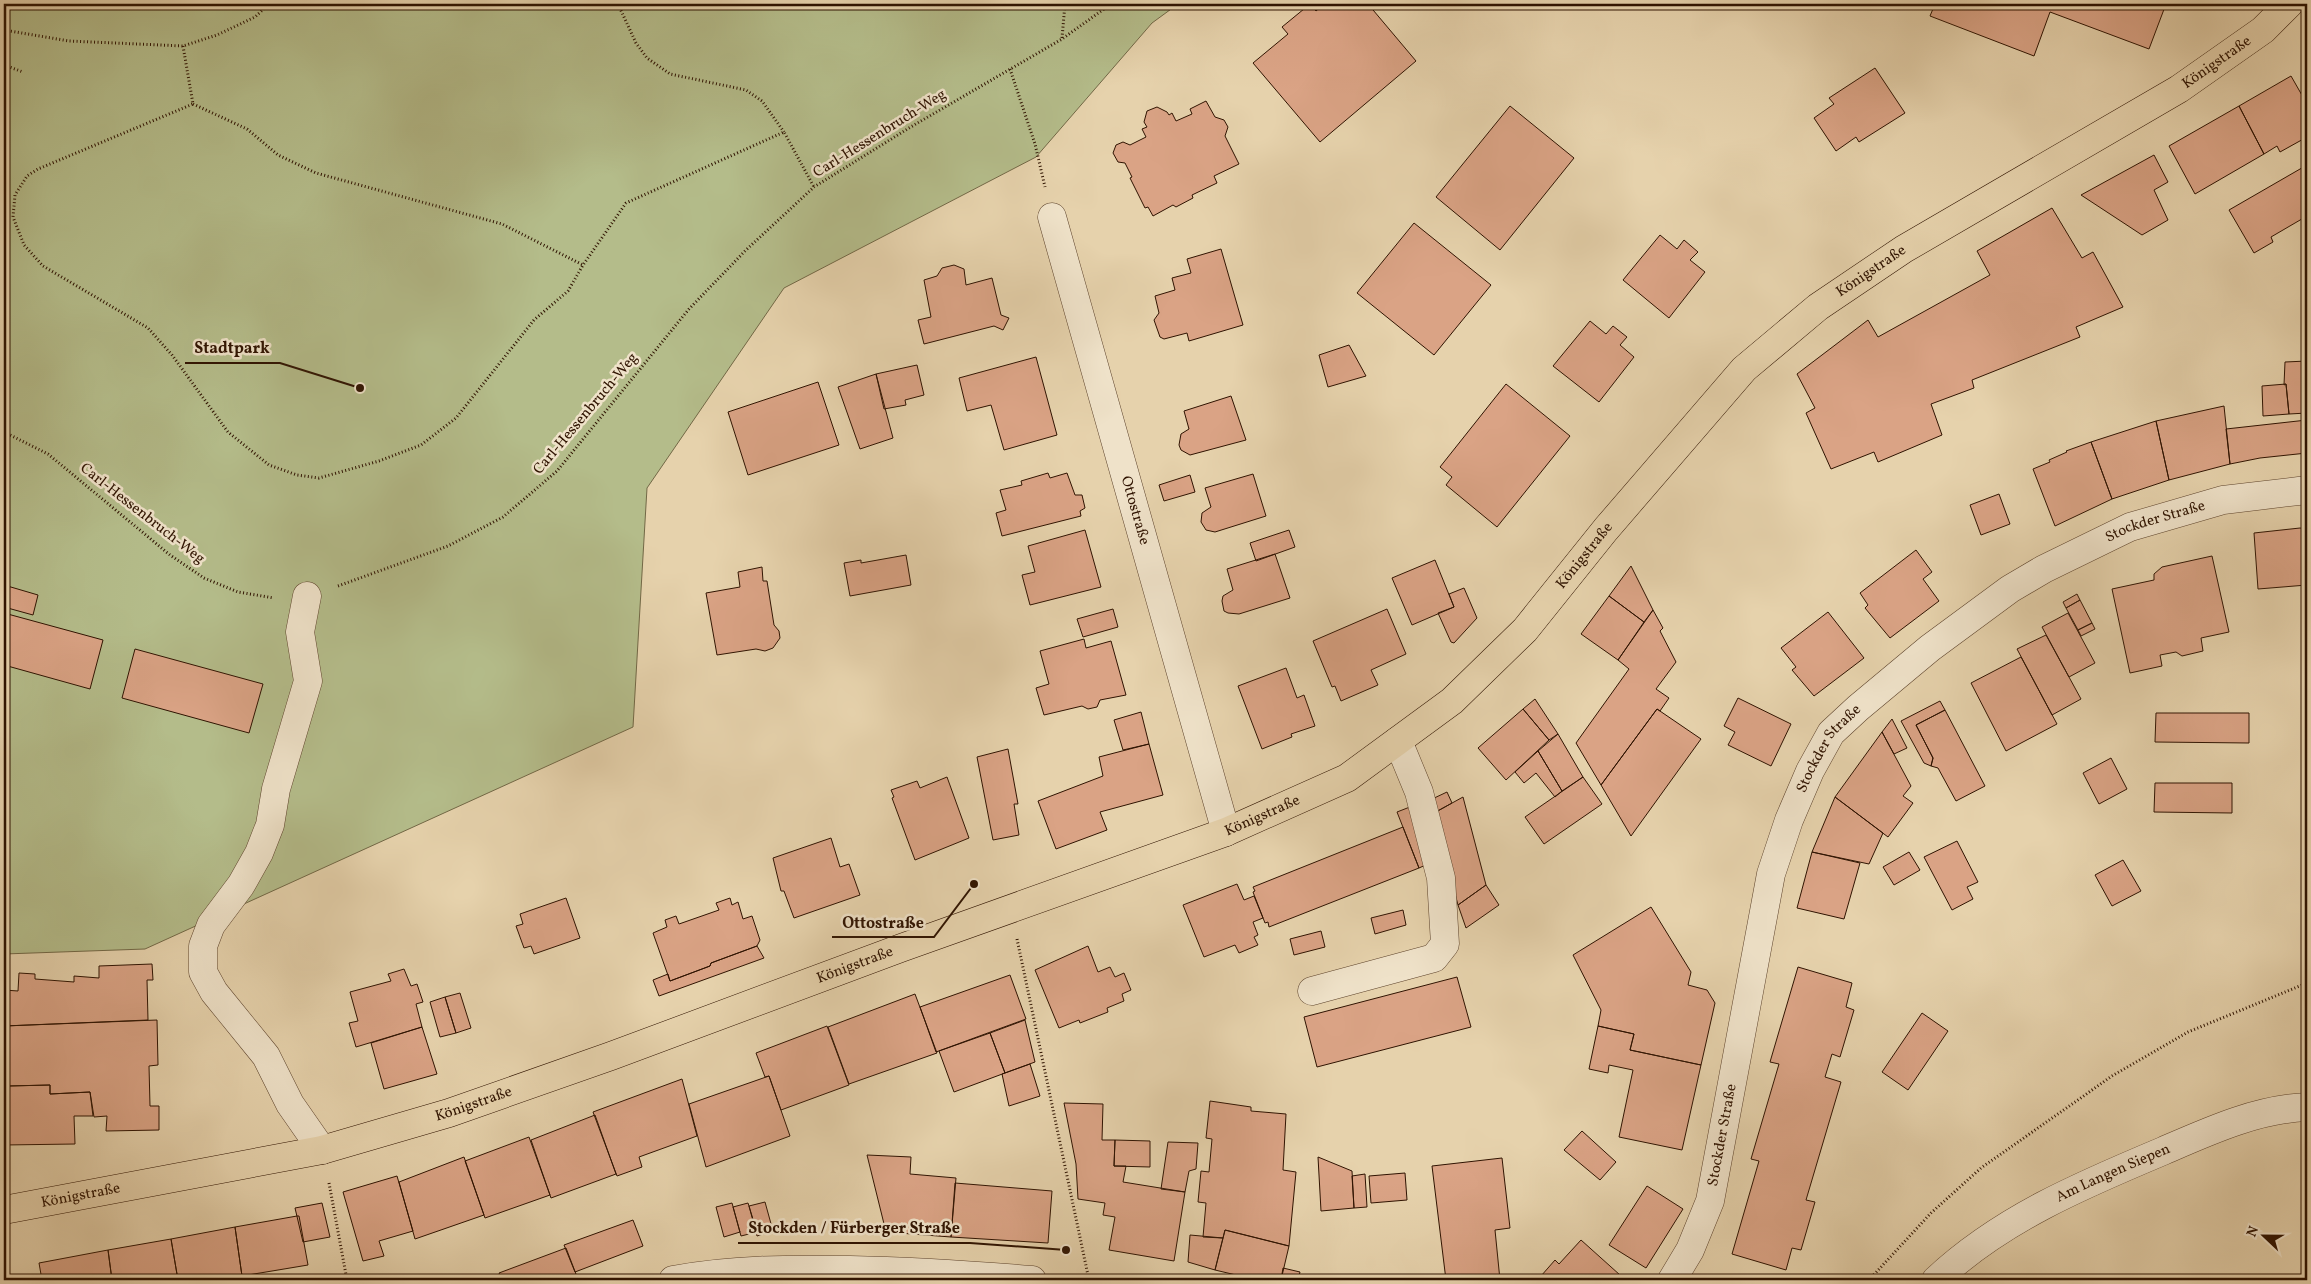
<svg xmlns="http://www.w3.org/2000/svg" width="2311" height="1284" font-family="Vollkorn,serif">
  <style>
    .green { fill: #b4bc8a; stroke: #726846 }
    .building { fill: #daa385; stroke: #2f1301 }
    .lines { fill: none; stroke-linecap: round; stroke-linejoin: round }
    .minor-casing { stroke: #5d432c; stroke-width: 29 }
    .major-casing { stroke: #2f1301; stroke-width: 29 }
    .path { stroke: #2f1301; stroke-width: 3; stroke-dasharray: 1 2.5; stroke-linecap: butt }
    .minor { stroke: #efe2c9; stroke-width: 28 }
    .major { stroke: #e6d2ac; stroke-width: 28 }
    .labels { text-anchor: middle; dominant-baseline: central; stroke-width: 5; stroke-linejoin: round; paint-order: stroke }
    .street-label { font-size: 15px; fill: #2f1301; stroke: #efe2c9 }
    .leader { fill: none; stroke: #2f1301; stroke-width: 2 }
    .callout-dot { fill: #2f1301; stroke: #efe2c9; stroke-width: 2 }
    .callout-label { font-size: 16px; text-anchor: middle; font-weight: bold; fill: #2f1301; stroke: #efe2c9; stroke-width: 5; stroke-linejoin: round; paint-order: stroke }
  </style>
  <rect width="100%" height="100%" fill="#e6d2ac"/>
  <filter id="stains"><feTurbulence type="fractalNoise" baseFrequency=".004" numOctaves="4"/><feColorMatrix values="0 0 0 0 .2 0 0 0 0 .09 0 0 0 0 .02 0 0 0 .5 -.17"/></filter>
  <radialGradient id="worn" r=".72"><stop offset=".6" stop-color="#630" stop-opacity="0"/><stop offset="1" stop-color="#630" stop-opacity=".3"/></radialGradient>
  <path class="green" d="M4 4H1178L1152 23 1036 157 784 288 647 488 633 727 145 949 4 954Z"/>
  <path class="building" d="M1310 4 1316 11 1324 4H1368L1416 61 1320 142 1253 63 1288 34 1282 27Z
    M1935 4H2166L2149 49 2050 12 2034 56 1930 16Z
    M1875 68 1905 113 1859 142 1856 137 1836 151 1814 118 1834 104 1829 98Z
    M2291 76 2307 104V137L2280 152 2277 146 2264 154 2239 106Z
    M1206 101 1215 117 1224 120 1228 127 1225 136 1239 164 1214 176 1217 183 1192 195 1193 198 1176 207 1173 205 1153 216 1148 207 1145 208 1130 178 1132 177 1125 163 1118 162 1113 153 1116 145 1123 142 1130 145 1146 137 1142 129 1147 127 1144 122 1147 111 1157 107 1167 112 1169 115 1172 113 1176 121 1192 114 1190 109Z
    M1510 106 1574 158 1500 250 1436 197Z
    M2239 106 2264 154 2195 194 2169 146Z
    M2154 155 2168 182 2154 190 2168 220 2142 235 2081 195Z
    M2307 165V216L2271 237 2273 242 2254 253 2229 210Z
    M2052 208 2082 258 2093 252 2123 307 2076 327 2080 337 1972 380 1974 388 1931 404 1942 435 1878 462 1874 452 1831 469 1806 413 1815 408 1797 374 1868 320 1878 337 1990 275 1977 251Z
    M1414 223 1491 285 1434 355 1357 293Z
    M1660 235 1677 249 1684 240 1698 252 1690 260 1705 272 1669 318 1623 280Z
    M1221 249 1243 325 1189 341 1187 333 1164 339 1160 337 1154 320 1159 313 1155 296 1175 290 1172 278 1191 273 1187 259Z
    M954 265 964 269 966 285 992 278 1001 315 1009 318 1003 330 994 326 924 344 918 320 931 317 924 280 937 276 942 268Z
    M1590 321 1606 334 1613 326 1627 337 1620 345 1634 357 1599 402 1553 366Z
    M1349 345 1366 376 1328 387 1319 355Z
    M1036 357 1057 435 1004 450 991 405 967 411 959 378Z
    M2307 361V413L2289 414 2286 384 2284 385 2285 362Z
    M917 365 924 395 905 400 906 405 884 409 876 374Z
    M876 374 893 438 860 449 838 387Z
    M818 382 839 445 748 475 728 412Z
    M1506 384 1570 436 1497 527 1446 485 1452 477 1440 467Z
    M2286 384 2289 414 2263 416 2262 386Z
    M1231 396 1246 440 1190 455 1181 450 1179 445 1181 434 1189 429 1184 411Z
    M2224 406 2230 464 2169 480 2156 421Z
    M2307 420V453L2260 458 2230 464 2226 429Z
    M2156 421 2169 480 2112 499 2091 442Z
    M2091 442 2112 499 2055 526 2033 469 2050 462 2049 460 2067 452 2066 451Z
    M1048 473 1050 478 1067 473 1075 495H1082L1085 508 1080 511 1081 516 1002 536 996 513 1006 510 1000 490 1022 485 1021 481Z
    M1253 474 1266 516 1215 532 1206 530 1201 522 1202 513 1211 507 1205 488Z
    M1190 475 1195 492 1164 501 1159 485Z
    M1999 494 2010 524 1981 535 1970 505Z
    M4 513 9 515 4 533Z
    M2300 528 2307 529V585L2258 589 2254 533Z
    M1085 530 1101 587 1030 605 1022 575 1035 572 1028 546Z
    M1289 530 1295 547 1256 561 1250 543Z
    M1916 550 1932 572 1923 579 1939 601 1890 638 1865 608 1868 605 1860 593Z
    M1275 554 1290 598 1239 614 1228 613 1224 611 1222 601 1223 596 1233 590 1227 569Z
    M906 555 911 585 850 596 844 563 861 560V563Z
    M2212 556 2229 632 2201 638 2203 651 2182 656 2176 652 2160 655 2162 666 2130 673 2112 589 2154 580V574L2162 567Z
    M1435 560 1454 607 1412 625 1392 578Z
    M1631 566 1653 610 1644 622 1609 596Z
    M762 567 763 581H767L774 625 779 631 780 638 773 648 765 651 756 649 717 655 706 593 740 587 738 572Z
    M4 585 38 595 33 615 4 607Z
    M1464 588 1477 618 1454 643 1451 642 1438 613 1454 607 1449 594Z
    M2077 594 2080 600 2066 608 2063 602Z
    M1609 596 1644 622 1618 660 1581 634Z
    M2080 600 2092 623 2078 630 2066 608Z
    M1113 609 1118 627 1083 637 1077 619Z
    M1387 609 1406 654 1371 670 1378 685 1341 701 1335 686 1332 687 1313 641Z
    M1653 610 1663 628 1660 631 1676 662 1656 689 1669 698 1660 711 1657 709 1601 785 1576 743 1629 669 1618 660Z
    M1828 612 1864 658 1814 696 1792 670 1796 667 1781 648Z
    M4 613 103 640 90 689 4 665Z
    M2068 613 2095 663 2069 677 2042 627Z
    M2092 623 2095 629 2081 636 2078 630Z
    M2046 635 2081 699 2052 715 2017 649Z
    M1084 639 1086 648 1111 641 1126 695 1100 700 1097 707 1088 709 1082 706 1044 715 1036 688 1049 684 1040 651Z
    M135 649 263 684 249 733 122 698Z
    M2021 657 2057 724 2006 751 1971 683Z
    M1286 668 1297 698 1304 695 1315 726 1291 734 1292 737 1262 749 1238 686Z
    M1738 698 1791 724 1771 766 1728 745 1735 732 1724 726Z
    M1535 699 1558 734 1549 740 1523 709Z
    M1940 701 1945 710 1916 725 1933 758 1931 766 1924 763 1901 721Z
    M1523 709 1549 740 1506 780 1478 748Z
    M1657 709 1701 739 1631 836 1601 785Z
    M1945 710 1985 786 1956 801 1938 768 1931 766 1933 758 1916 725Z
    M1141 712 1149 744 1123 750 1114 720Z
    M2156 713H2249V743L2155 742Z
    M1892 719 1907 748 1894 754 1882 732Z
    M1882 732 1911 786 1903 796 1913 803 1888 837 1835 797Z
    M1558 734 1583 777 1562 791 1538 751Z
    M1149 744 1163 795 1100 812 1107 830 1056 849 1038 801 1103 776 1099 757Z
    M1008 749 1018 804H1014L1019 835 993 840 977 757Z
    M1538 751 1562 791 1555 797 1536 773 1524 783 1515 772Z
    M2111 758 2127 789 2099 804 2083 773Z
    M947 777 969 838 915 860 892 798 894 797 891 790 917 781 920 788Z
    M1583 777 1602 804 1544 844 1525 817Z
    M2155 783H2232V813L2154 812Z
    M1447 792 1452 803 1434 813 1430 800Z
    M1463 797 1486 885 1458 905 1434 813Z
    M1835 797 1883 833 1869 864 1812 852Z
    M1415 805 1430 863 1419 868 1397 812Z
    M1403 827 1419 868 1269 927 1268 922 1265 923 1253 892 1255 891 1253 887Z
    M831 838 840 867 849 864 860 895 794 918 784 891H781L773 858Z
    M1957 841 1978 882 1967 887 1973 899 1952 910 1924 857Z
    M1812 852 1860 863 1844 919 1797 908Z
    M1909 852 1920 870 1894 885 1883 867Z
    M2123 860 2141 891 2112 906 2095 875Z
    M1237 884 1244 900 1254 896 1263 918 1253 922 1258 935 1254 937 1258 945 1239 953 1235 945 1204 957 1183 905Z
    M1486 885 1499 905 1466 928 1458 905Z
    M566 898 580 938 534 954 531 946 524 948 516 926 523 924 520 914Z
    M730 898 732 905 738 902 743 919 752 916 760 940 757 946 711 963 710 966 670 981 653 933 667 927 665 920 676 916 679 924 719 910 716 903Z
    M1651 907 1691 972 1688 985 1707 990 1715 1003 1701 1065 1630 1050 1634 1034 1598 1026 1601 1010 1573 955Z
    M1403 910 1406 925 1375 934 1371 918Z
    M1321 931 1325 947 1294 955 1290 939Z
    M757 946 764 958 659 996 653 980 668 974 670 981 710 966 711 963Z
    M1088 946 1098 972 1110 967 1115 977 1124 973 1131 990 1122 994 1124 1001 1107 1008 1108 1012 1080 1023 1079 1020 1059 1028 1035 970Z
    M152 964 153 980H147L148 1020 4 1026V990L18 991 19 973 35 974V979L74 982V976L99 978V966Z
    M1798 967 1852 983 1846 1007 1854 1010 1840 1057 1832 1054 1825 1077 1841 1082 1806 1200 1815 1202 1801 1250 1792 1248 1786 1270 1732 1254 1759 1161 1751 1159 1779 1064 1770 1062Z
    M404 969 411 986 417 984 423 1002 416 1004 422 1027 356 1047 349 1023 358 1021 350 992 391 981 388 974Z
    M1010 975 1026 1019 936 1052 920 1007Z
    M1457 977 1471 1027 1317 1067 1304 1017Z
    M460 993 471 1028 456 1033 445 997Z
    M915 994 937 1053 849 1084 828 1027Z
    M445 997 456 1033 440 1037 430 1002Z
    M1922 1013 1948 1031 1908 1090 1882 1072Z
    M157 1020 158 1065 149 1066 150 1106H159V1130L106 1131 107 1116 94 1117 90 1092 50 1094V1085L8 1086V1095H4V1026Z
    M1025 1020 1035 1062 1005 1073 990 1033Z
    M827 1026 849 1085 781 1110 769 1076 765 1077 756 1053Z
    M1598 1026 1634 1034 1630 1050 1701 1065 1682 1150 1619 1137 1633 1070 1609 1065 1608 1073 1589 1069Z
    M422 1027 437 1074 384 1089 371 1043Z
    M990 1033 1005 1073 954 1092 939 1051Z
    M1030 1064 1040 1096 1009 1106 1002 1074Z
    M769 1076 790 1136 706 1167 689 1104Z
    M682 1079 697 1136 639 1157 642 1167 617 1176 593 1112Z
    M50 1085V1094L90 1092 93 1116H74L75 1144 4 1145V1095H8V1086Z
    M1210 1101 1251 1107V1111L1286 1114 1283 1170 1296 1172 1289 1246 1225 1230 1223 1238 1203 1237 1206 1203 1198 1202 1201 1171 1209 1172 1212 1139 1206 1138Z
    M1064 1103 1103 1104 1102 1140H1115L1114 1166H1126L1123 1182 1185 1192 1174 1261 1109 1250 1115 1217 1103 1215 1105 1203 1078 1199 1076 1164Z
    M595 1115 616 1174 551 1198 531 1140Z
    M1582 1131 1616 1162 1600 1180 1564 1150Z
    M529 1137 550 1195 485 1218 465 1161Z
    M1115 1140 1150 1141V1167L1114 1166Z
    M1168 1142 1198 1143 1196 1169 1189 1171 1185 1192 1161 1189Z
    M867 1155 911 1157 910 1174 956 1178 951 1237 886 1232Z
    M464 1157 484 1215 415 1239 399 1182Z
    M1318 1157 1352 1171 1354 1208 1321 1211Z
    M1502 1158 1510 1228 1495 1230 1500 1280H1446L1432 1166Z
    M1405 1173 1407 1200 1371 1203 1369 1176Z
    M1365 1174 1367 1207 1354 1208 1352 1176Z
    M397 1176 413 1231 379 1241 384 1256 363 1261 343 1192Z
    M955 1183 1052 1191 1048 1243 951 1237Z
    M1647 1186 1683 1209 1646 1268 1609 1245Z
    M765 1202 773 1231 757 1236 749 1206Z
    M322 1203 330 1237 303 1242 295 1208Z
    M732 1203 740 1232 724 1237 716 1207Z
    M748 1203 757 1232 741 1236 733 1207Z
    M297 1216H299L308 1265 242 1276 235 1227Z
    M633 1220 643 1246 575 1272 564 1245Z
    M235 1227 242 1276 219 1280H178L171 1239Z
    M1225 1230 1289 1246 1281 1280H1257L1215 1270Z
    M1190 1235 1223 1238 1215 1270 1188 1262Z
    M171 1239 178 1280H112L108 1250Z
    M1581 1240 1620 1275 1616 1280H1546L1541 1276 1555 1260 1559 1264Z
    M566 1248 576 1274 561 1280H502L499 1273Z
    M108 1250 112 1280H42L39 1263Z
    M1283 1268 1300 1272 1298 1280H1281Z
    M501 1276 502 1280H490Z"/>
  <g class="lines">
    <g class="minor-casing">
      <g id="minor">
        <path id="s1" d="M1052 217 1226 832"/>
        <path d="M307 596 300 632 308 681 276 789 270 825 259 853 241 885 211 925 203 946V972L214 992 266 1056 290 1104 322 1150"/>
        <path d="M1312 991 1434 958 1445 944 1441 878 1419 792 1398 741"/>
        <path d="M673 1280C732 1269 790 1269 850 1270 911 1271 971 1275 1032 1280"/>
        <path id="s2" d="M1672 1280 1690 1250 1710 1201 1771 874 1789 820 1810 771 1831 733 1858 708 1930 648 2010 589 2044 569 2130 527 2223 500 2307 490"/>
        <path id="s3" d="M1936 1280C2001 1219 2082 1185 2163 1151 2209 1131 2257 1109 2307 1107"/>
      </g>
    </g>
    <g class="major-casing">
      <g id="major">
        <path id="s4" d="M4 1210 322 1150 449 1113 611 1056 901 948 1226 832 1347 778 1452 701 1525 630 1606 529 1744 369 1818 307 1904 249 2179 89 2263 30 2289 4"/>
      </g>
    </g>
    <path class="path" d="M618 4 636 43 647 58 670 74 746 90 762 101 784 132
      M4 30 69 41 183 46 217 35 255 17 269 4
      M1062 38 1065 4
      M183 46 193 104 38 169 27 176 15 195 13 217 24 245 43 266 148 328 172 355 228 432 269 465 297 475 319 478 379 461 421 445 456 418 534 320 568 291 583 265 626 203 784 132 814 187
      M4 65 23 72
      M1010 69 1035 144 1045 187
      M193 104 247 129 278 155 316 173 502 224 583 265
      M4 432 48 454 170 555 204 578 238 592 274 598
      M338 586 448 546 503 517 557 471 689 309 746 250 814 187 909 128 1062 39 1111 4
      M1017 939 1089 1280
      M329 1183 347 1280
      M1869 1280 1931 1213 1981 1168 2112 1076 2188 1032 2307 983"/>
    <use href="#minor" class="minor"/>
    <use href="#major" class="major"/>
  </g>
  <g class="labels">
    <g class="street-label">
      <text stroke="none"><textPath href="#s4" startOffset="2552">Königstraße</textPath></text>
      <text transform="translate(880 134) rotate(-32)">Carl-Hessenbruch-Weg</text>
      <text stroke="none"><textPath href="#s4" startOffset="2148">Königstraße</textPath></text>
      <text transform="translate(586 414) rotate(-50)">Carl-Hessenbruch-Weg</text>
      <text stroke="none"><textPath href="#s1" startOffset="305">Ottostraße</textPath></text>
      <text transform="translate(142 514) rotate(38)">Carl-Hessenbruch-Weg</text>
      <text stroke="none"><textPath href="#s2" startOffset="965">Stockder Straße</textPath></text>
      <text stroke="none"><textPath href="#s4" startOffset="1742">Königstraße</textPath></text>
      <text stroke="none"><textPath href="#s2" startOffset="560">Stockder Straße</textPath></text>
      <text stroke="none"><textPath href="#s4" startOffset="1322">Königstraße</textPath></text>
      <text stroke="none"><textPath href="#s4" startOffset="888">Königstraße</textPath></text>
      <text stroke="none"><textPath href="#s4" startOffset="482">Königstraße</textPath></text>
      <text stroke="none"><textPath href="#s2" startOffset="155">Stockder Straße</textPath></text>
      <text stroke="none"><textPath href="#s3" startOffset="208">Am Langen Siepen</textPath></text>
      <text stroke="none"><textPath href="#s4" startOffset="78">Königstraße</textPath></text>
    </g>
  </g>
  <path class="leader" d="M360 388L280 363H185M974 884L934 937H832M1066 1250L970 1243H738"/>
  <g class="callout-dot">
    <circle cx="360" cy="388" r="5"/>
    <circle cx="974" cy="884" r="5"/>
    <circle cx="1066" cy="1250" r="5"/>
  </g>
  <g class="callout-label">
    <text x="232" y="353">Stadtpark</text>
    <text x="883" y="928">Ottostraße</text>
    <text x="854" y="1233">Stockden / Fürberger Straße</text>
  </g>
  <rect width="2311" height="1284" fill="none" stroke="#e6d2ac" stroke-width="20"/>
  <rect x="5" y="5" width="2301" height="1274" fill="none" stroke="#2f1301" stroke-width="2.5"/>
  <rect x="10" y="10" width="2291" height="1264" fill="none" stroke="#2f1301"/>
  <g transform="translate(2264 1236) rotate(292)" stroke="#efe2c9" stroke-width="4" paint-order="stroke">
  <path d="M0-4L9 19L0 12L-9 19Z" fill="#2f1301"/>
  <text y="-8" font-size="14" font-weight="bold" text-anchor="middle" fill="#2f1301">N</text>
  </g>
  <rect width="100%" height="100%" filter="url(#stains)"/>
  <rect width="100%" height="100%" fill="url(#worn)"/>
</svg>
